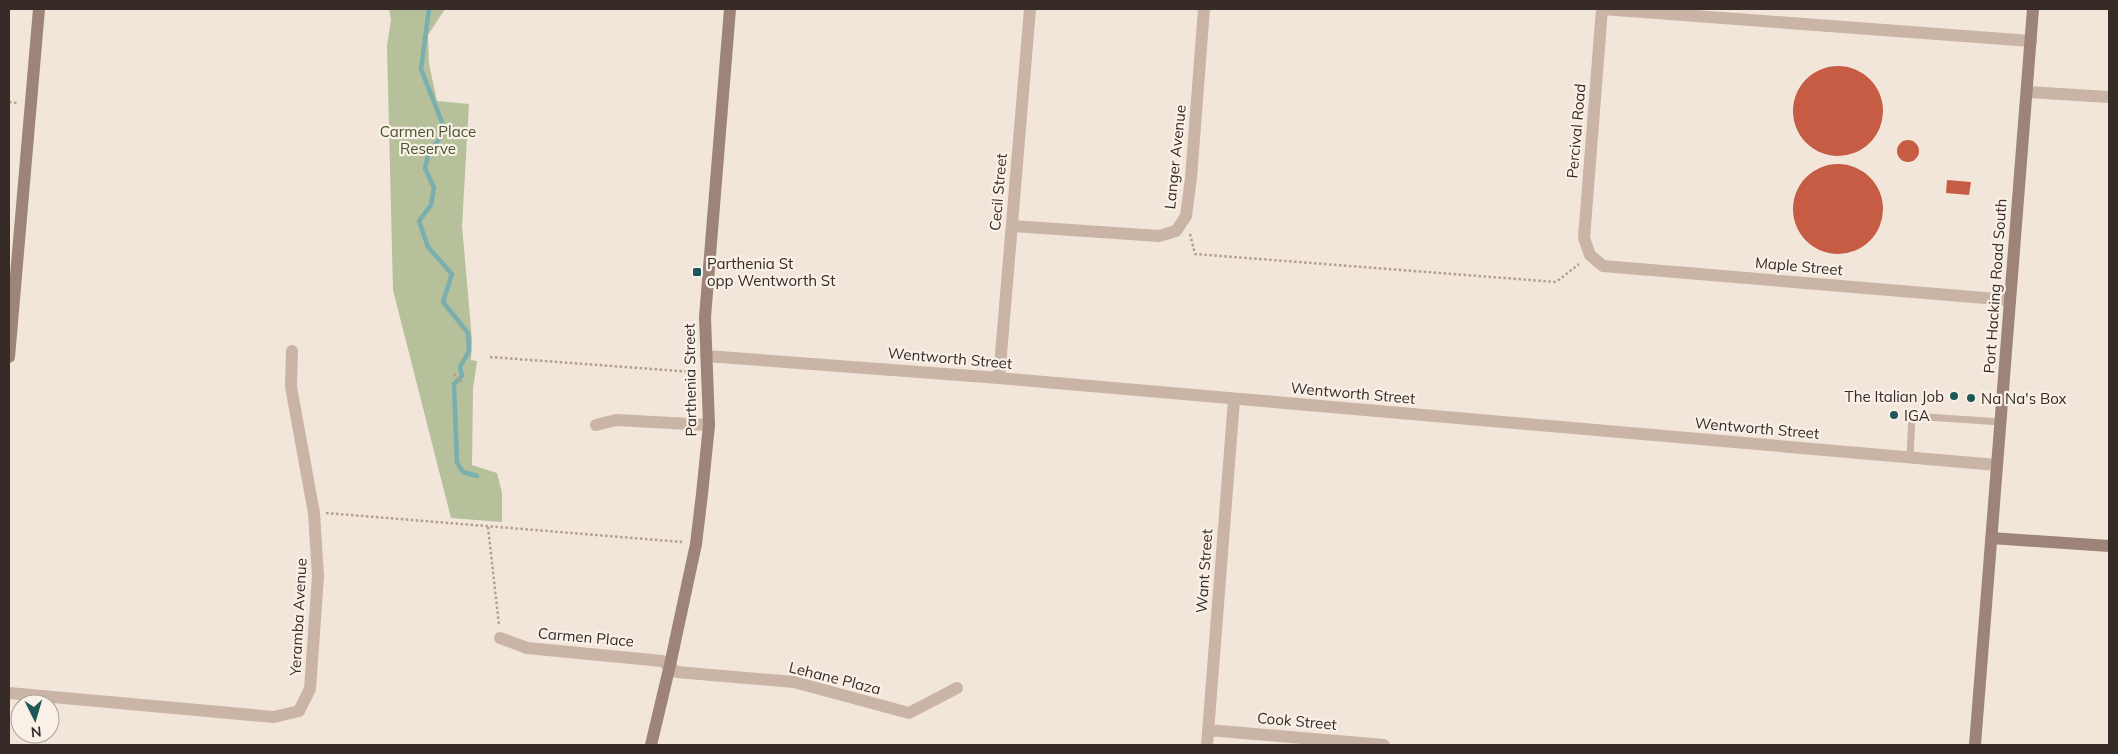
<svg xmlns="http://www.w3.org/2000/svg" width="2118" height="754" font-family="Mulish,sans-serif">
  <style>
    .green { fill: #b6c09a }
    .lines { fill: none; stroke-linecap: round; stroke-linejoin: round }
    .stream { stroke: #79afae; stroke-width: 4.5 }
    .building { fill: #c65c44 }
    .path { stroke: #b59e90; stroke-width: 2.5; stroke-dasharray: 2.5 2.5; stroke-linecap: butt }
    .lane { stroke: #cab4a6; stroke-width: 7 }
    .street { stroke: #cab4a6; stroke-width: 12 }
    .secondary { stroke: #9d8378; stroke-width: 12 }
    .poi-dot { fill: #1d5757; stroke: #f9f0e7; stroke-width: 2 }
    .labels { text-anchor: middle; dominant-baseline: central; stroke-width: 4.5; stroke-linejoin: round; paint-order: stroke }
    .park-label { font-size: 15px; fill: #47542b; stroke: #f9f0e7 }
    .street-label { font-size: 15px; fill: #362b27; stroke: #f9f0e7 }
    .poi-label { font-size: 15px; fill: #362b27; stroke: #f9f0e7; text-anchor: start }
  </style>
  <rect width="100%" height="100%" fill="#f2e5da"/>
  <path class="green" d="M389 9H445L428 35 429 64 437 101 469 104 462 226 472 340 471 360 477 361 473 389 472 465 497 473 502 493V522L451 518 393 290 387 46 391 20Z"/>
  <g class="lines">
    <path class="stream" d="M429 9 421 69 445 130 428 156 425 168 434 188 431 205 419 221 428 247 452 274 443 302 468 333 469 351 460 367 462 376 454 384 457 463 463 472 477 476"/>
  </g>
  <path class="building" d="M1793 111a45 45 0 1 1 90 0a45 45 0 1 1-90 0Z
    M1897 151a11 11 0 1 1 22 0a11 11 0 1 1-22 0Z
    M1793 209a45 45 0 1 1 90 0a45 45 0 1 1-90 0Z
    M1947 180 1971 182 1969 195 1946 193Z"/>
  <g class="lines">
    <path class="path" d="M9 102 17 103
      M1190 234 1195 254 1556 282 1579 264
      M490 357 693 372
      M454 374 462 382
      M326 513 682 542
      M488 527 499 625"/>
    <path class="lane" d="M1910 457 1912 416 2001 422"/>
    <path class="street" d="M1602 9 1584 238 1590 255 1603 266 2009 300
      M1602 9 2031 41
      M2027 92 2109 97
      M1012 226 1159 236 1176 231 1186 216 1191 178 1204 9
      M706 356 999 378 1997 465
      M999 378 1030 9
      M596 425 616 420 709 425
      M500 638 527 648 662 661 677 672 794 682 909 713 957 688
      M9 693 274 717 299 711 310 689 318 576 314 513 291 387 292 351
      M1208 730 1384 745
      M1207 745 1234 400"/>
    <path class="secondary" d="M9 357 39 9
      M1991 538 2109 546
      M651 745 670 665 696 544 702 494 709 425 705 317 730 9
      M1975 745 2033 9"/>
  </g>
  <g class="poi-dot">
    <rect x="692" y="267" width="10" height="10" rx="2.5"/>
    <circle cx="1954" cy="396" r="5"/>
    <circle cx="1971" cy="398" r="5"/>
    <circle cx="1894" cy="415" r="5"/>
  </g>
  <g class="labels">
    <g class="park-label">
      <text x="428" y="131">Carmen Place<tspan x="428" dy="17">Reserve</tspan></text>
    </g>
    <g class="street-label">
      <text transform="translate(1576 131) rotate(-85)">Percival Road</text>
      <text transform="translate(1175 157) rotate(-84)">Langer Avenue</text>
      <text transform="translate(998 192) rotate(-85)">Cecil Street</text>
      <text transform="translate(1799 266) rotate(5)">Maple Street</text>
      <text transform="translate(1995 286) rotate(-86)">Port Hacking Road South</text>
      <text transform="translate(950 358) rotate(5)">Wentworth Street</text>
      <text transform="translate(690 380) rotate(-91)">Parthenia Street</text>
      <text transform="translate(1353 393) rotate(5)">Wentworth Street</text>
      <text transform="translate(1757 428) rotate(5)">Wentworth Street</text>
      <text transform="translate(1204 571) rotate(-86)">Want Street</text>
      <text transform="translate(298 617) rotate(-87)">Yeramba Avenue</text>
      <text transform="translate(586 637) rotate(5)">Carmen Place</text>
      <text transform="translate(835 678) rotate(14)">Lehane Plaza</text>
      <text transform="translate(1297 721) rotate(5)">Cook Street</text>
    </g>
    <g class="poi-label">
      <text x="707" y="263">Parthenia St<tspan x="707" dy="17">opp Wentworth St</tspan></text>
      <text x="1944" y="396" text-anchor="end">The Italian Job</text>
      <text x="1981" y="398">Na Na's Box</text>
      <text x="1904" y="415">IGA</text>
    </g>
  </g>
  <rect width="2118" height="754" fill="none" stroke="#362b27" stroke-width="20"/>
  <g transform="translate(35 719) rotate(175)"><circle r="24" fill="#f9f0e7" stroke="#aba19a"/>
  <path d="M0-4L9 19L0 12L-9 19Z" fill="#1d5757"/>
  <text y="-8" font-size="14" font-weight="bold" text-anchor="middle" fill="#362b27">N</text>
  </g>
</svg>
